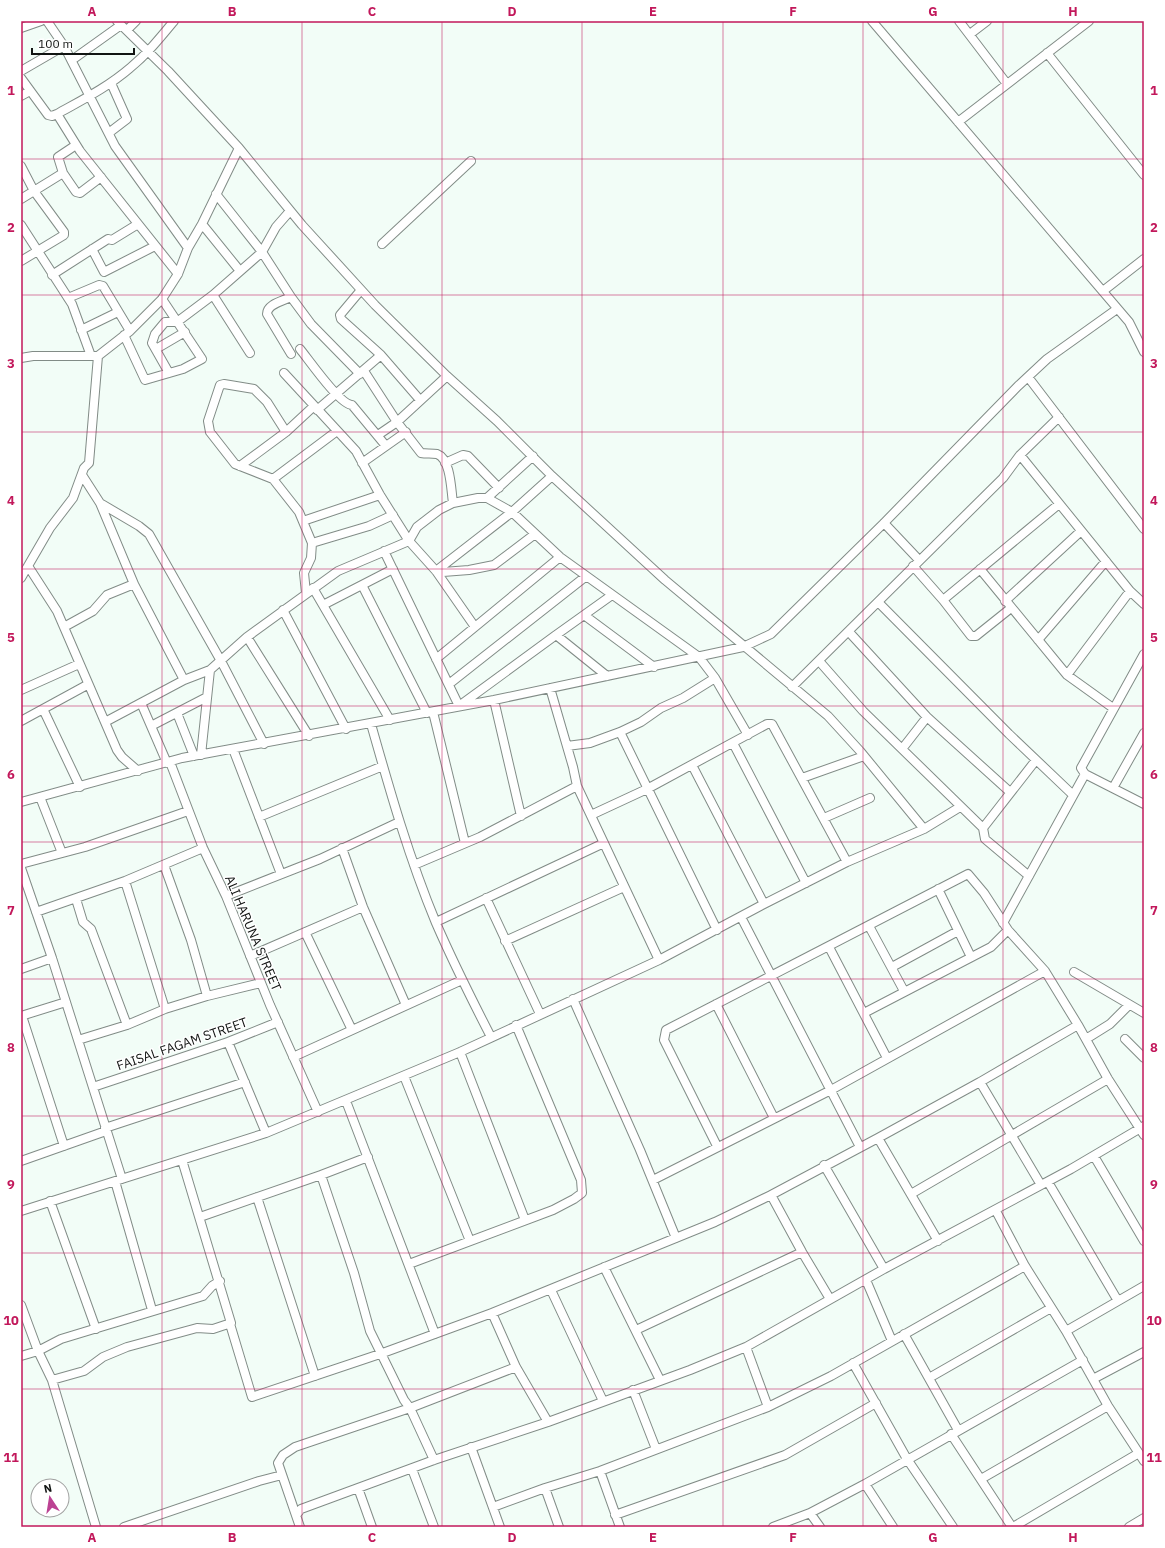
<svg xmlns="http://www.w3.org/2000/svg" width="1165" height="1548" font-family="'IBM Plex Sans',sans-serif">
  <style>
    .lines { fill: none; stroke-linecap: round; stroke-linejoin: round }
    .minor-casing { stroke: #828c87; stroke-width: 10 }
    .minor { stroke: #fff; stroke-width: 8 }
    .grid { fill: none; stroke: #c2185b; stroke-width: 1; stroke-opacity: 0.55 }
    .labels { text-anchor: middle; dominant-baseline: central; stroke-width: 3; stroke-linejoin: round; paint-order: stroke }
    .street-label { font-size: 13px; fill: #111412; stroke: #fff }
    .neatline { fill: none; stroke: #c2185b; stroke-width: 1.5 }
    .grid-label { font-size: 13px; text-anchor: middle; font-weight: bold; fill: #c2185b }
  </style>
  <rect width="100%" height="100%" fill="#f2fdf7"/>
  <g class="lines">
    <g class="minor-casing">
      <path id="minor" d="M47 21 64 46 115 146 188 248
        M117 21 168 71 239 148 302 225 375 305 447 376 497 421 552 476 665 580 828 716 860 751 924 829
        M872 21 1129 322 1144 352
        M959 21 1007 84
        M21 28 41 21
        M127 30 136 21
        M970 34 987 21
        M1047 53 1144 175
        M72 60 121 25
        M21 71 64 46
        M21 78 48 115 52 116 57 114C82 100 108 87 130 68 147 54 160 38 174 21
        M21 96 30 91
        M57 114 80 151 178 274
        M958 122 1089 21
        M110 132 127 119 111 83
        M76 145 58 157 63 173 76 192 80 193 101 177
        M21 166 34 191 64 232V235L21 261
        M216 194 262 252 291 297 311 324 360 374
        M21 199 63 173
        M202 224 240 271
        M21 225 72 304 91 356
        M382 244 471 161
        M92 249 104 272 155 246
        M52 275 108 239 112 240 138 224
        M361 290 340 315 341 319 381 355 420 400
        M1103 291 1144 259
        M213 295 250 353
        M291 297C283 301 267 304 267 314L291 354
        M68 298 99 285 103 286 130 331
        M81 330 118 312
        M124 335 145 380 183 369 202 359 162 299
        M156 349 185 332
        M300 349C309 360 340 405 352 405L386 446
        M21 358 33 356H96
        M364 371 397 422 421 453C426 454 432 453 437 454 451 459 451 490 453 503
        M169 373 152 343 155 334 165 322H177L213 295 262 252 276 227 290 211
        M284 373 356 451 380 495 409 541 436 571 475 627
        M1028 377 1144 529
        M317 410 381 355
        M286 432 267 402 254 389 224 384 220 385 208 421 210 432 235 464 273 479 299 512 312 543 311 558 304 573 306 593
        M378 435 397 422 447 376
        M1020 455 1130 591 1144 604
        M362 463 406 432
        M445 463 463 455 468 456 499 488
        M240 466 286 432 314 406
        M82 475 100 503 134 584 184 680
        M273 479 337 431
        M487 498 533 456
        M100 503 139 526 149 534 221 661 264 744
        M303 521 380 495
        M884 523 919 560
        M312 543 369 526 393 515
        M384 551 459 706 556 635 607 676
        M28 566 57 611 117 750 122 757 138 771
        M913 566 943 600 971 636H976L1011 608
        M980 569 1067 675 1113 708
        M436 571 512 512 552 476
        M436 571 443 572 469 570 494 565 535 534
        M21 578 50 528 73 498 84 468 89 463 98 356 130 331 162 299 178 274 188 248 202 224 239 148
        M362 585 427 713
        M313 588 390 720
        M943 600 1059 504
        M1005 601 1081 531
        M878 602 1009 734 1073 795
        M323 605 393 569
        M283 610 346 729
        M584 615 654 667
        M64 627 93 611 107 595 134 584
        M849 632 927 717 1010 792
        M556 635 612 595
        M247 637 309 736
        M1038 640 1106 561
        M1144 654 1081 768 1085 774 1144 804
        M436 659 560 557
        M819 661 863 711 983 828 985 839 1029 876
        M1067 675 1130 591
        M449 684 585 577
        M792 687 1003 478 1020 455 1059 417
        M550 688 573 767 577 786 659 960
        M21 690 79 664
        M494 700 521 816
        M141 703 167 763
        M43 709 80 787
        M433 712 465 843
        M177 713 194 756
        M21 721 87 685
        M105 722 184 680 210 670 247 637 338 571 409 541 417 527 439 510 453 503 478 498H487L512 512 560 557 699 657 715 678 748 735
        M371 724C390 791 409 858 436 923 453 962 472 1000 491 1037
        M151 726 207 697
        M620 732 717 930
        M733 743 806 883
        M567 746 590 743 620 732 641 722 661 708 683 698 715 678
        M233 749 281 874
        M902 749 927 717
        M201 755 210 670
        M170 762 203 848 226 896 270 1005 318 1112
        M692 765 764 904
        M802 778 864 756
        M1113 788 1144 733
        M40 797 62 853
        M21 802 182 758 494 700 743 647 771 634 884 523 1018 386 1047 359 1117 309
        M591 815 647 789 767 724H772L847 862
        M259 817 383 766
        M824 818 870 798
        M983 828 1036 760
        M342 848 363 907 406 1005
        M21 864 85 847 188 811
        M164 865 191 940 207 996
        M414 865 480 837 577 786
        M21 868 52 958 122 1179
        M125 881 165 1009
        M938 889 971 957
        M226 896 320 859 399 822
        M486 898 540 1014
        M76 899 83 922 91 929 127 1025
        M36 912 125 881 203 848
        M741 917 860 1147
        M436 922 604 843
        M1003 923 1085 774
        M869 926 904 991
        M305 932 352 1030
        M505 941 624 887
        M829 947 887 1058
        M250 956 363 907
        M892 967 958 931
        M21 969 52 958
        M1074 972 1144 1013
        M573 999 640 1150 676 1238
        M716 1004 774 1118
        M864 1013 991 947 1008 930
        M21 1016 66 1002
        M22 1016 64 1146
        M1086 1039 1110 1024 1129 1005
        M1125 1039 1144 1058
        M78 1040 127 1025 165 1009 207 996 261 983
        M228 1042 266 1133
        M460 1052 525 1220
        M293 1057 462 980
        M404 1076 470 1241
        M980 1082 1041 1185
        M93 1087 228 1042 278 1022
        M346 1101 435 1334
        M105 1128 245 1082
        M878 1138 938 1241
        M717 1146 664 1040 666 1030 968 874 984 893 1008 930 1045 971 1078 1025 1108 1079 1144 1135
        M1094 1156 1144 1241
        M21 1161 106 1131
        M824 1165 884 1269
        M321 1175 368 1157
        M653 1180 831 1090 1045 971
        M115 1181 152 1310
        M1048 1182 1118 1301
        M911 1194 1108 1079
        M771 1195 802 1252 830 1299
        M257 1197 315 1376
        M50 1201 96 1329
        M21 1211 266 1133 460 1052 659 960 764 904 847 862 924 829 960 807
        M996 1211 1025 1266 1066 1331 1108 1406 1144 1461
        M200 1217 321 1175 354 1273 370 1331 404 1400 410 1408 434 1460
        M409 1264 553 1210 574 1199 582 1193 581 1180 516 1025
        M604 1267 660 1380
        M866 1280 892 1341
        M551 1290 603 1401
        M21 1305 38 1351 52 1380 96 1527
        M492 1313 516 1367 548 1422
        M230 1324 252 1397 380 1354 492 1313 715 1222 771 1195 878 1138 980 1082 1078 1025
        M636 1330 802 1252
        M1066 1331 1144 1286
        M904 1334 958 1430
        M746 1347 768 1407
        M21 1356 38 1351 61 1339 203 1296 212 1286 220 1281
        M853 1363 907 1459 953 1527
        M929 1378 1051 1308
        M1093 1379 1144 1352
        M52 1380 84 1371 103 1357 127 1347 197 1328 213 1329 231 1323 182 1160
        M633 1390 656 1449
        M951 1434 1012 1527
        M471 1447 500 1527
        M412 1469 434 1527
        M600 1471 620 1527
        M981 1479 1108 1406
        M865 1484 893 1527
        M358 1488 372 1527
        M545 1488 559 1527
        M493 1507 545 1488 600 1471 768 1407 831 1376 1025 1266
        M810 1513 820 1527
        M297 1514 301 1509 434 1460 548 1422 690 1370 746 1347 884 1269 1071 1169 1144 1126
        M615 1515 785 1455 876 1403
        M124 1527 259 1481 282 1475
        M300 1527 278 1463 283 1455 295 1447 410 1408 516 1367
        M773 1527 810 1513 865 1484 1083 1360
        M1013 1527 1139 1453
        M1129 1527 1144 1518"/>
    </g>
    <use href="#minor" class="minor"/>
  </g>
  <path class="grid" d="M162 21V1527M302 21V1527M442 21V1527M582 21V1527M723 21V1527M863 21V1527M1003 21V1527M21 159H1144M21 295H1144M21 432H1144M21 569H1144M21 706H1144M21 842H1144M21 979H1144M21 1116H1144M21 1253H1144M21 1389H1144"/>
  <g class="labels">
    <g class="street-label">
      <text transform="translate(253 933) rotate(67)">ALI HARUNA STREET</text>
      <text transform="translate(182 1044) rotate(-19)">FAISAL FAGAM STREET</text>
    </g>
  </g>
  <rect width="1165" height="1548" fill="none" stroke="#ffffff" stroke-width="44"/>
  <g transform="translate(50 1498) rotate(348)"><circle r="19" fill="#ffffff" stroke="#a0a1a0"/>
  <path d="M0-3L7 15L0 10L-7 15Z" fill="#bc4293"/>
  <text y="-6" font-size="11" font-weight="bold" text-anchor="middle" fill="#111412">N</text>
  </g>
  <path d="M32 48v6h102v-6" fill="none" stroke="#111412" stroke-width="2"/>
  <text x="38" y="48" font-size="12" fill="#111412" stroke="#ffffff" stroke-width="3" paint-order="stroke">100 m</text>
  <rect x="22" y="22" width="1121" height="1504" class="neatline"/>
  <g class="grid-label">
    <text x="92" y="16">A</text>
    <text x="232" y="16">B</text>
    <text x="372" y="16">C</text>
    <text x="512" y="16">D</text>
    <text x="653" y="16">E</text>
    <text x="793" y="16">F</text>
    <text x="933" y="16">G</text>
    <text x="1073" y="16">H</text>
    <text x="11" y="95">1</text>
    <text x="1154" y="95">1</text>
    <text x="11" y="232">2</text>
    <text x="1154" y="232">2</text>
    <text x="11" y="368">3</text>
    <text x="1154" y="368">3</text>
    <text x="11" y="505">4</text>
    <text x="1154" y="505">4</text>
    <text x="11" y="642">5</text>
    <text x="1154" y="642">5</text>
    <text x="11" y="779">6</text>
    <text x="1154" y="779">6</text>
    <text x="11" y="915">7</text>
    <text x="1154" y="915">7</text>
    <text x="11" y="1052">8</text>
    <text x="1154" y="1052">8</text>
    <text x="11" y="1189">9</text>
    <text x="1154" y="1189">9</text>
    <text x="11" y="1325">10</text>
    <text x="1154" y="1325">10</text>
    <text x="11" y="1462">11</text>
    <text x="1154" y="1462">11</text>
    <text x="92" y="1542">A</text>
    <text x="232" y="1542">B</text>
    <text x="372" y="1542">C</text>
    <text x="512" y="1542">D</text>
    <text x="653" y="1542">E</text>
    <text x="793" y="1542">F</text>
    <text x="933" y="1542">G</text>
    <text x="1073" y="1542">H</text>
  </g>
</svg>
